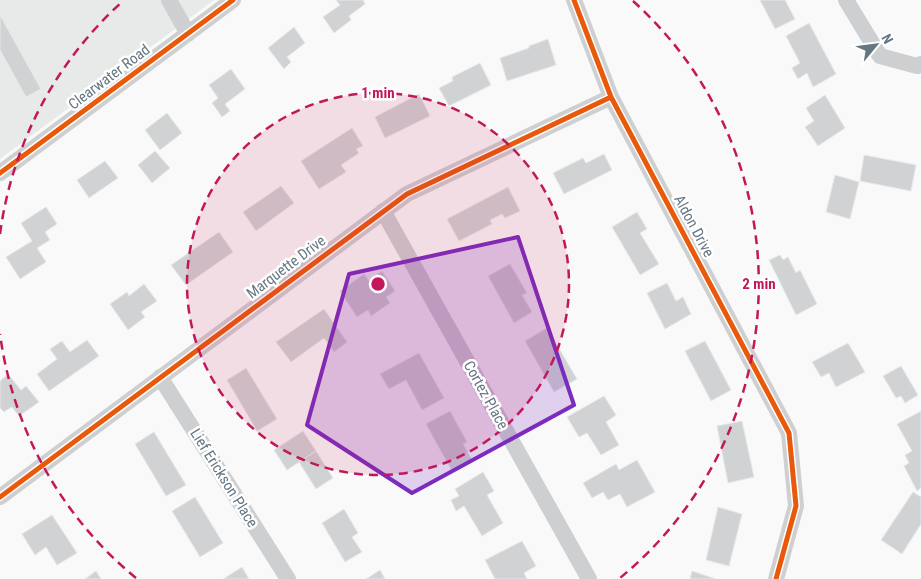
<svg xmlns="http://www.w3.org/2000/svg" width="921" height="579" font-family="'Roboto Condensed',sans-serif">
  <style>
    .built { fill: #e8e9e9 }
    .building { fill: #d0d2d3; stroke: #e8e8e8 }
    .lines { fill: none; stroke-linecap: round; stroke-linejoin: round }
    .minor { stroke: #cecfd0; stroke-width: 16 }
    .cycleway-casing { stroke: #fff; stroke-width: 8 }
    .cycleway { stroke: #e8590c; stroke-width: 5 }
    .marked { fill: #7b2cbf; fill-opacity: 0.2; stroke: #7b2cbf; stroke-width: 4; stroke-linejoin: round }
    .ring { fill: none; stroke: #c2185b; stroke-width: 2.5; stroke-dasharray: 9 6 }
    .labels { text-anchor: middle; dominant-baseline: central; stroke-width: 5; stroke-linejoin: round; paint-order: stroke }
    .street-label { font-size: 15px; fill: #657683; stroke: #fff }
    .centre { fill: #c2185b; stroke: #fff; stroke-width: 2.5 }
    .ring-label { font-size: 15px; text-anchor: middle; font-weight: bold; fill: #c2185b; stroke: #fff; stroke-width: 5; stroke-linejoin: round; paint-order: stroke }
  </style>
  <rect width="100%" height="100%" fill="#f9f9f9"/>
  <path class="built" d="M0 0H214L0 159Z"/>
  <path class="building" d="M336 0H363L365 4 349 16 351 20 334 33 323 17 340 5Z
    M760 0H785L795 19 775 29Z
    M0 15 41 89 26 97 0 50Z
    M809 23 836 74 813 87 807 73 798 79 792 68 800 63 786 36Z
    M294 27 305 43 287 57 291 62 284 69 268 48Z
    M548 39 556 65 507 81 500 58 529 48V46Z
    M480 63 491 85 449 106 439 88 453 81 452 77Z
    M231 69 245 89 225 104 230 111 222 117 212 103 218 98 209 85Z
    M419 94 430 116 385 138 375 117Z
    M825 95 845 128 818 146 805 127 814 121 806 108Z
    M167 113 182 133 160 150 145 130Z
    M352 128 363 146 356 149 359 153 341 165 346 172 319 189 301 161Z
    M155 151 170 168 152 183 138 165Z
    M604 154 612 170 564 194 553 173 583 158 586 163Z
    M864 155 916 165 911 191 860 181Z
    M105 161 118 178 89 198 77 180Z
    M835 175 859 182 850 219 826 212Z
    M281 186 294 203 256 231 243 212Z
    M508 187 520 211 505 218 502 214 490 220 492 224 459 241 447 219Z
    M46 207 57 224 45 232 50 240 37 248 46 262 20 279 6 257 32 241 21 223Z
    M637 212 647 229 640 233 659 264 640 275 612 227Z
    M219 232 233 252 186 285 171 265Z
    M780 255 783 260 788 257 796 273 800 270 817 304 796 315 769 260Z
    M510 264 527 293 522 295 532 312 514 323 488 276Z
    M382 271 395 291 386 297 390 303 371 316 368 310 357 317 340 291 364 274 369 281Z
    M667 283 676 301 683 297 691 314 665 329 647 293Z
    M144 284 157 301 141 312 145 317 128 330 110 304 127 292 129 296Z
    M324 309 347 342 334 352 324 338 291 362 276 342Z
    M547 328 577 379 554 392 525 341Z
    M87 340 99 356 49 391 37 374 57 359 50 349 62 341 70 352Z
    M705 341 731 390 711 401 685 351Z
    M848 343 865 372 836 387 829 373 821 377 812 362Z
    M419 353 444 398 422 410 406 380 389 389 380 374Z
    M901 366 918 395 905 403 901 396 896 398 883 376Z
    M246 368 277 419 257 431 227 380Z
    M8 374 21 390 26 386 39 402 19 416 12 407 4 412 0 408V381Z
    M604 396 616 415 606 422 619 445 601 455 587 433 579 437 567 417Z
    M450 411 467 442 463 444 472 460 452 471 426 424Z
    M921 411V488L917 491 904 466 909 463 905 455 912 451 897 424Z
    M742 421 754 477 728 483 717 426Z
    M303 431 316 451 287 470 274 450Z
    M154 432 186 485 166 496 135 444Z
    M316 451 333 478 316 489 299 462Z
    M637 460 655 492 627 507 620 494 608 500 603 492 592 498 583 483 616 464 619 470Z
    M483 472 494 491 487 495 503 523 482 536 464 506 456 511 451 500 459 496 455 489Z
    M913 492 921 497V524L902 554 881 540Z
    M195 497 223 543 200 557 172 511Z
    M718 507 742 514 729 566 706 560Z
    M344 509 358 533 352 537 362 552 345 562 322 523Z
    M52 515 77 553 57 565 46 547 35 555 22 534Z
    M522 541 536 566 524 573 527 579H495L485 560Z
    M242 567 249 579H223Z
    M380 570 385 579H366Z
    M96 571 101 579H85Z
    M692 571 716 579H690Z"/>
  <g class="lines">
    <path class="minor" d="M169 0 188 34
      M574 0 611 97 789 433 796 506 776 579
      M846 0 880 56 917 66 921 64
      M0 173 233 0
      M383 211 589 579
      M160 377 288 579
      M0 497 407 194 611 97"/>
    <g class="cycleway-casing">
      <path id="cycleway" d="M574 0 611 97 789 433 796 506 776 579
        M0 173 233 0
        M0 497 407 194 611 97"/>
    </g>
    <use href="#cycleway" class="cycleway"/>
  </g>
  <path class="marked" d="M518 237 574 405 412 493 307 425 349 274Z"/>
  <circle cx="378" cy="284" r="191" fill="#c2185b" fill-opacity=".12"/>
  <g class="ring">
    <circle cx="378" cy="284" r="191"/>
    <path d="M136 578A381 381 0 0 1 0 334M0 234A381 381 0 0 1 123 1M633 1A381 381 0 0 1 620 578"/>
  </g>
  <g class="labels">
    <g class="street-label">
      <text transform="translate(109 77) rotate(-37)">Clearwater Road</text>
      <text transform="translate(694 226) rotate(62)">Aldon Drive</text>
      <text transform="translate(286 267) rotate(-37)">Marquette Drive</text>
      <text transform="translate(486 395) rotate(61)">Cortez Place</text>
      <text transform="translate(224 478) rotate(58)">Lief Erickson Place</text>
    </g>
  </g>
  <circle cx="378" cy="284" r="8" class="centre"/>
  <g class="ring-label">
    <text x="378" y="98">1 min</text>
    <text x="759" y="289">2 min</text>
  </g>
  <g transform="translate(876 45) rotate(61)" stroke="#ffffff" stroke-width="4" paint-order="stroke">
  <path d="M0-4L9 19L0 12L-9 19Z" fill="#657683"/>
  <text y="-8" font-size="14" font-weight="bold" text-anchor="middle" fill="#657683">N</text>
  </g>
</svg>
